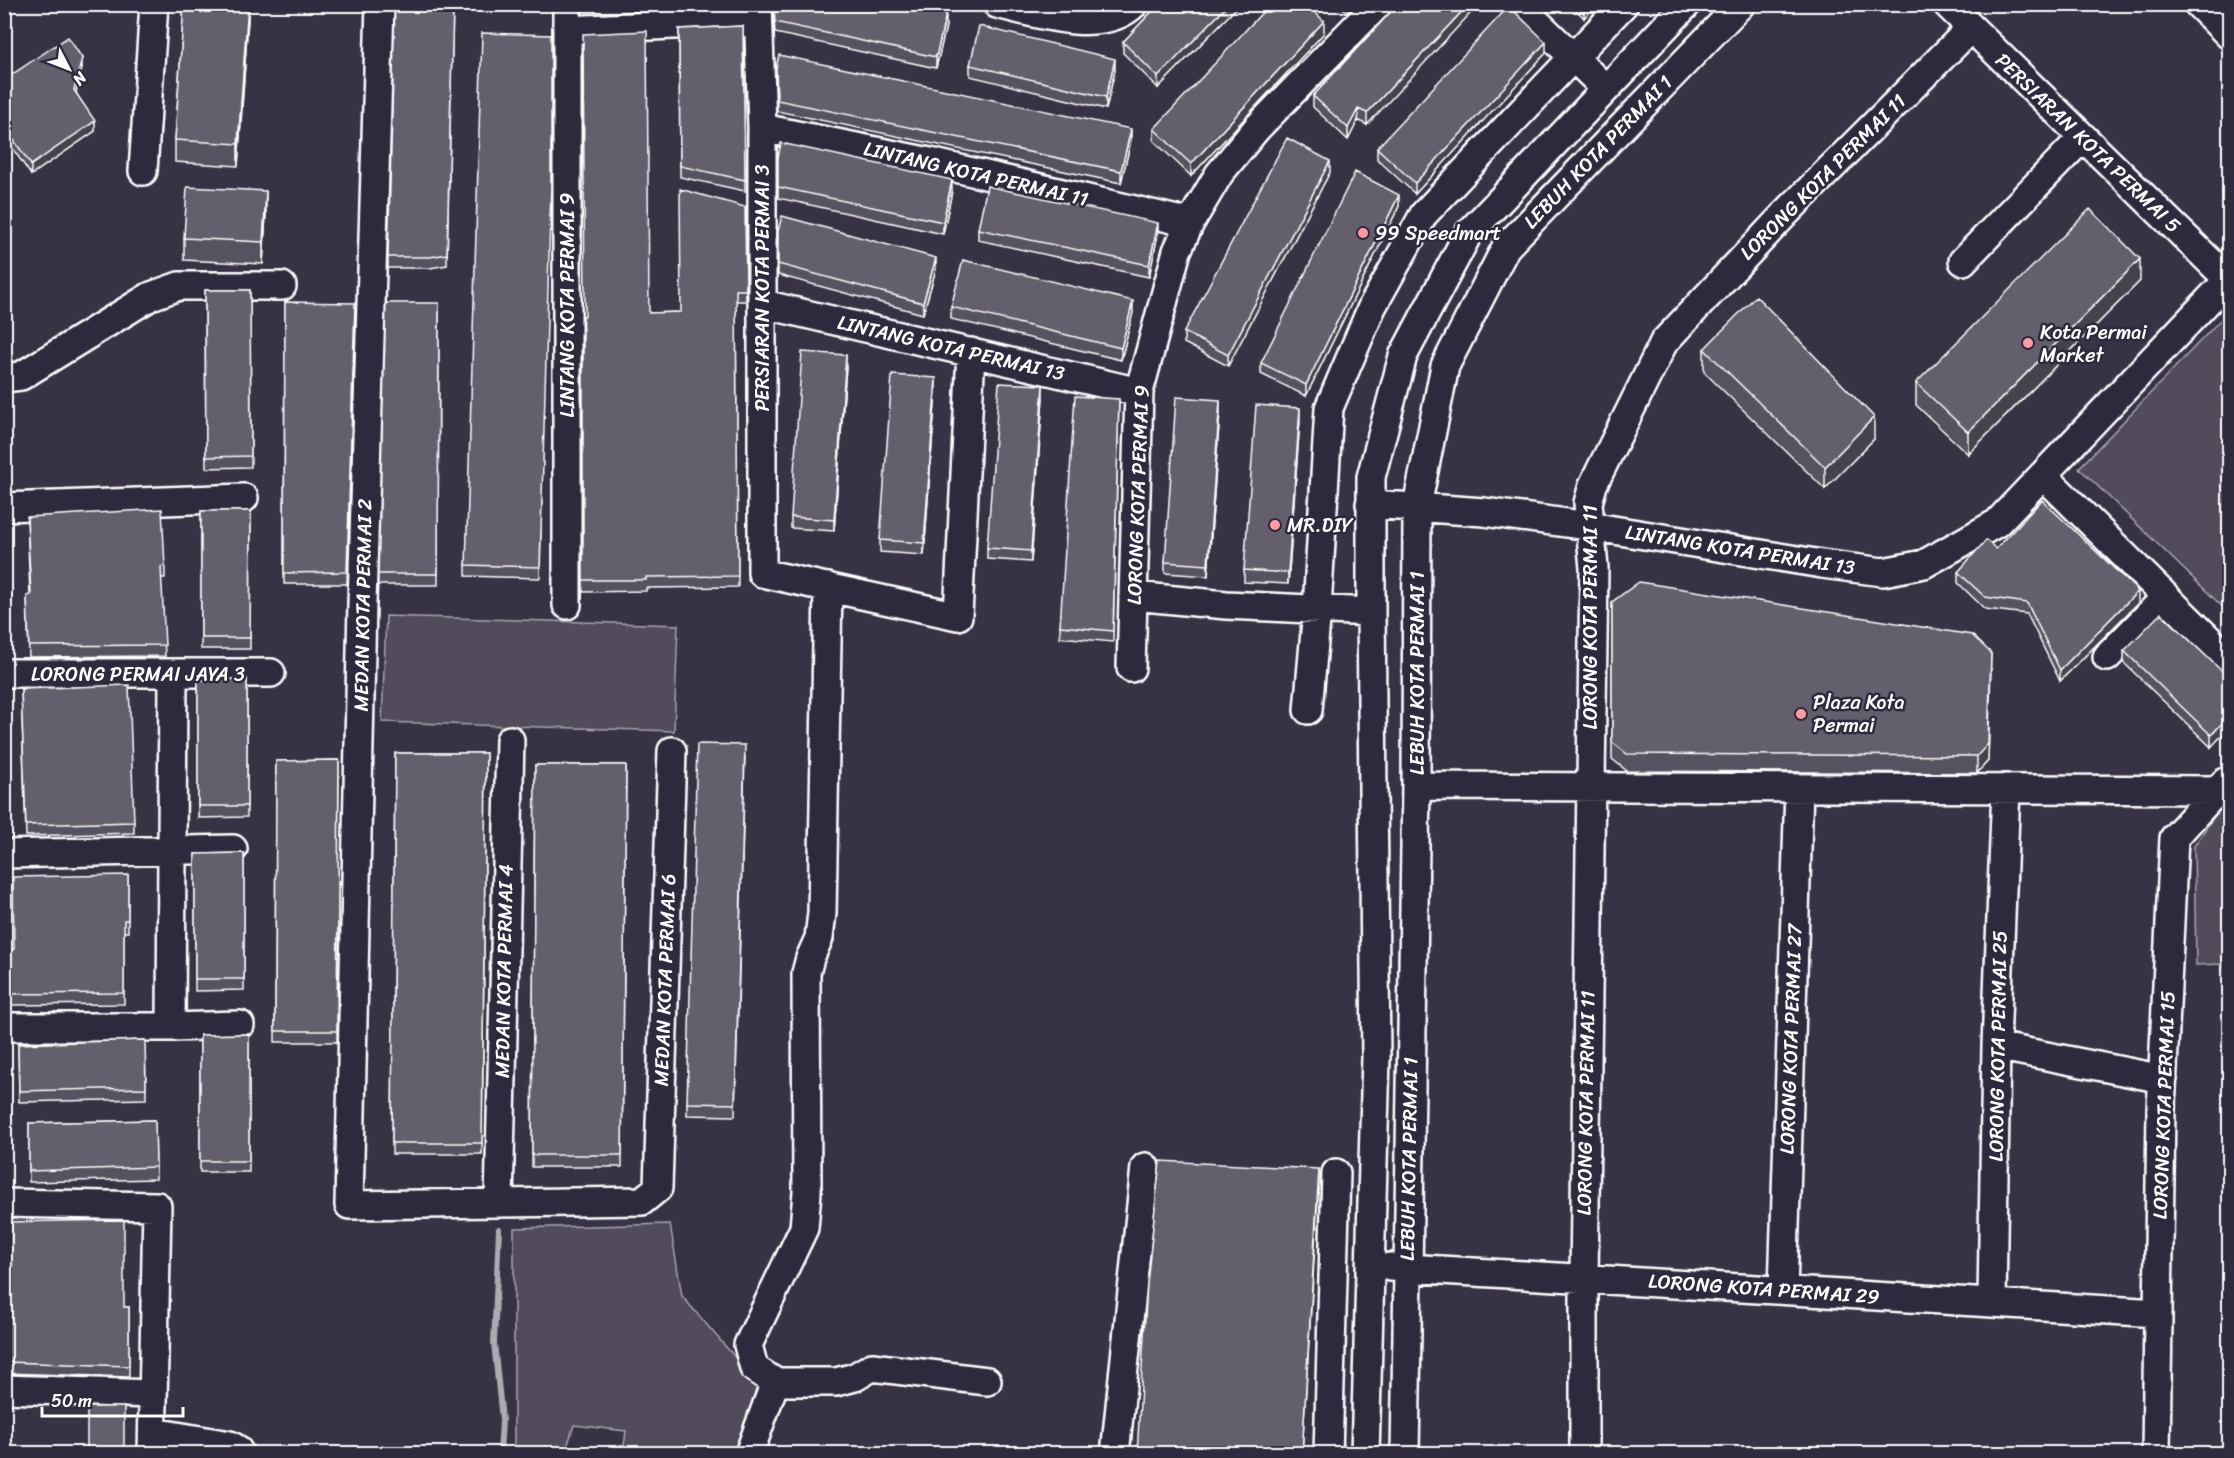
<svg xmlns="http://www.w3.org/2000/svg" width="2234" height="1458" font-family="Sriracha,sans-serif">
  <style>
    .green { fill: #514c5c; stroke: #a8a6ae; stroke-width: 1.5 }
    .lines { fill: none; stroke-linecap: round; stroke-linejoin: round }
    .stream { stroke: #adabb2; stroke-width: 6 }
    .minor-casing { stroke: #fff; stroke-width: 32 }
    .minor { stroke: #2f2a3d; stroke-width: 27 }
    .wall { fill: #55525e; stroke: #fff; stroke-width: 1.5 }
    .shaded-wall { fill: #45424c; stroke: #fff; stroke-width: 1.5 }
    .building { fill: #635f6d; stroke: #fff; stroke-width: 1.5 }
    .poi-dot { fill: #ff9aa2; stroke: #2f2a3d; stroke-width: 2 }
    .labels { text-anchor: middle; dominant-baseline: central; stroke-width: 5; stroke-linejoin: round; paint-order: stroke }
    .street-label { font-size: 20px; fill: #fff; stroke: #2f2a3d }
    .poi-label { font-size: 20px; fill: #fff; stroke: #2f2a3d; text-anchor: start }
  </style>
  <rect width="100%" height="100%" fill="#373345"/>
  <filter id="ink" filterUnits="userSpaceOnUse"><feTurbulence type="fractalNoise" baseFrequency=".0167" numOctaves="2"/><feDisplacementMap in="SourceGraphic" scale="12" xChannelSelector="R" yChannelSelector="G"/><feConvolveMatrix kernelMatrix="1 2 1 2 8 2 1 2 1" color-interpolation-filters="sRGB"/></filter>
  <g filter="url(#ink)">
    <path class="green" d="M2224 316 2230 322 2229 613 2079 468Z
      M386 616 678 625 674 731 382 722Z
      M2229 800V1022L2224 964 2196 965 2194 846 2217 812Z
      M670 1224 682 1296 763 1390 737 1453H623L626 1431 574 1425 565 1453H514V1228Z"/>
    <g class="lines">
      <path class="stream" d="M499 1229 494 1343 502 1420 500 1454"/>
      <g class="minor-casing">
        <path id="minor" d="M380 4 362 604 349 1205 642 1201 658 1188 672 751
          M758 4 762 128V573L958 616 971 352
          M997 4C1035 13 1102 36 1134 4
          M1518 4 1606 89
          M1947 4 2230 281
          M2198 4 2230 36
          M567 30 758 21
          M762 128 930 162 1190 223
          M143 171 154 4
          M1963 261 2083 137
          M763 304 1139 392
          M4 378 21 376 151 296 179 286H282
          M2043 475 2230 660
          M1370 504 1484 512 1589 526 1822 564 1883 572 1924 564 1997 523 2228 280
          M4 507 244 498
          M828 587 822 913 819 938 810 958 806 973 807 1192 804 1228 748 1345 754 1368 775 1382H836L855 1377 872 1367 987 1381
          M1134 596 1226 605 1371 612
          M567 605V4
          M2107 657 2166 597
          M1131 668 1139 392 1177 251 1190 223 1219 174 1257 128 1378 4
          M4 673H271
          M1308 710 1317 609 1329 408 1372 307 1424 214 1624 4
          M1416 786 2218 790
          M4 854 233 849
          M4 1027H171L240 1025
          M171 1027 173 675
          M1996 1046 2163 1079
          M499 1202 510 740
          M4 1203 157 1206 152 1454
          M1390 1267 2158 1313
          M1783 1290 1799 788
          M1992 1303 1996 1046 2006 788
          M4 1389 153 1394
          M153 1432 230 1445 237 1449 240 1454
          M749 1454 775 1382
          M1115 1454 1145 1167
          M1328 1454 1336 1173
          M1365 1454 1376 1056 1371 612V477L1403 356 1468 234 1687 4
          M1405 1454 1416 786 1417 506 1445 366 1506 247 1741 4
          M1584 1454V1278L1594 568 1588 503 1593 485 1664 342 1785 214 1971 28
          M2156 1454 2161 1111 2174 838 2225 782"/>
      </g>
      <use href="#minor" class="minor"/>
    </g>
    <path class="wall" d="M184 4H249L238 166 175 162V140Z
      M453 4 447 265 430 268H388V257Z
      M773 4H900L946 26 936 68 775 33Z
      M1159 4H1240L1158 88 1123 53V42Z
      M1339 4H1355L1348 13Z
      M1398 4 1367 125 1358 120 1348 140 1313 107V96Z
      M1570 4H1596L1584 18Z
      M743 26 745 191 680 177 679 29Z
      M1324 33 1191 176 1154 141V129Z
      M551 35 540 578 466 576V565Z
      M1546 53 1415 194 1377 159V148Z
      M970 65 1115 70 1106 109 970 76Z
      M82 68 76 92 95 131 31 175 4 136V80Z
      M776 68 1131 140 1121 183 777 111Z
      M778 158 952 191 943 234 778 198Z
      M1330 172 1228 366 1184 343V332Z
      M1399 206 1306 396 1261 374V363Z
      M745 207 746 301H736L738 587 646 588V591L583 592V316L649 313 681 312Z
      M266 213 263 264 184 260V238Z
      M978 229 1158 234 1149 277 978 240Z
      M778 231 936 269 923 314 778 275Z
      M2140 281 1968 454 1916 405V383Z
      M205 290H250L251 467 206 468Z
      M285 302 355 315 347 584H284Z
      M439 303 438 585H378V574Z
      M951 307 1133 312 1121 360 951 319Z
      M1704 349 1874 439 1825 489 1704 372Z
      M846 366 834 531 791 528V517Z
      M936 389 924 555 880 552V540Z
      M1043 397 1031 562 987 559V548Z
      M1119 399 1113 642 1060 637V626Z
      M1220 411 1208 576 1165 573V562Z
      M1300 419 1288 584 1244 582V570Z
      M201 511H251L250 649H201Z
      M27 517 165 566V578H161L165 656 29 657 27 596 30 595Z
      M1996 549 2138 603 2060 681 2027 614 1985 609 1958 583V572Z
      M1612 602 1991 669 1988 761 1977 773 1627 771 1612 759Z
      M2124 651 2229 678 2211 747 2124 663Z
      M247 679V817L198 818V680Z
      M21 689 134 822V833L26 836Z
      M395 753H486L482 1154H392Z
      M745 756 735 1116 687 1115V1103Z
      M339 760 337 1042H275L276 761Z
      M535 765H626L622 1167H532Z
      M244 853V990L195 991V854Z
      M128 875V932H124V1004L9 1005V949H14Z
      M249 1034V1172H200V1035Z
      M145 1040 146 1099 19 1102 18 1044Z
      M155 1120 156 1179 29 1182V1123Z
      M4 1222 124 1307H129V1377L5 1373Z"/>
    <path class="shaded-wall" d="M248 4H249L238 166V144Z
      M1229 4H1240L1158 88V77Z
      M1348 4H1355L1348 13Z
      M1469 4H1479L1367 125V113Z
      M1586 4H1596L1584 18V7Z
      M946 14V26L936 68V57Z
      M1324 21V33L1191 176V164Z
      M1546 42V53L1415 194V183Z
      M82 58V68L74 100V90Z
      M1115 59V70L1106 109V97Z
      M1358 109V120L1348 140V128Z
      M95 121V131L31 175V165Z
      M1131 129V140L1121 183V171Z
      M1330 161V172L1228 366V355Z
      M952 180V191L943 234V222Z
      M266 191V213L263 264V242Z
      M1399 195V206L1306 396V385Z
      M1158 223V234L1149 277V265Z
      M936 258V269L923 314V303Z
      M2140 259V281L1968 454V432Z
      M1133 301V312L1121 360V348Z
      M846 355V366L834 531V520Z
      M936 378V389L924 555V543Z
      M1043 385V397L1031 562V551Z
      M1220 400V411L1208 576V565Z
      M1300 408V419L1288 584V573Z
      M1874 417V439L1825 489V467Z
      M2138 591V603L2060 681V670Z
      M1991 653 1988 761 1977 773V756Z
      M2229 716V728L2211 747V735Z
      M1319 1169V1181L1302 1454Z"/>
    <path class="building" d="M184 4H248L238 144 175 140Z
      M395 4H453L447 254 430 257H388Z
      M774 4H900L946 14 936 57 775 22Z
      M1159 4H1229L1158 77 1123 42Z
      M1270 4H1306L1324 21 1191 164 1154 129Z
      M1398 4H1469L1367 113 1358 109 1348 128 1313 96Z
      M1509 6 1546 42 1415 183 1377 148Z
      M743 26 745 180 680 166 679 29Z
      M979 26 1115 59 1106 97 970 65Z
      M647 31 649 313 681 312 680 189 745 207 746 290H736L738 576 646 577V580H583V316H585L583 34Z
      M482 33 551 35V183L540 567 466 565Z
      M68 37 82 58 74 90 95 121 31 165 4 126V80Z
      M779 55 1131 129 1121 171 777 100 776 68Z
      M1287 138 1330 161 1228 355 1184 332Z
      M781 143 952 180 943 222 778 187V158Z
      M1355 172 1399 195 1306 385 1261 363Z
      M987 186 1158 223 1149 265 978 229Z
      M187 187 266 191 263 242 184 238Z
      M2090 209 2140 259 1968 432 1916 383Z
      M782 216 936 258 923 303 778 264V231Z
      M963 260 1133 301 1121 348 951 307Z
      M205 290H250L251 456 206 457Z
      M1756 296 1874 417 1825 467 1704 349Z
      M285 302 355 303 347 572 284 573Z
      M386 303H439L438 574H378Z
      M802 352 846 355 834 520 791 517Z
      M892 375 936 378 924 543 880 540Z
      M999 383 1043 385 1031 551 987 548Z
      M1075 396 1119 399 1113 631 1060 626Z
      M1176 397 1220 400 1208 565 1165 562Z
      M1256 405 1300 408 1288 573 1244 570Z
      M2042 500 2138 591 2060 670 2027 603 1985 597 1958 572 1986 540 1996 549Z
      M162 509 165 566 161 567 165 645 29 646 27 596 31 595 27 517Z
      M201 511H251L250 638H201Z
      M1639 582 1972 635 1991 653 1988 744 1977 756 1627 754 1612 742V602Z
      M2161 613 2229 678V716L2211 735 2124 651Z
      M247 679V806H198V680Z
      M129 685 134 822 26 825 21 689Z
      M697 744 745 745 735 1104 687 1103Z
      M395 753H486L482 1143H392Z
      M339 760 337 1031H275L276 761Z
      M535 765H626L622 1155H532Z
      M244 853V979H195V854Z
      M128 875V920H124V993L9 994V949H14L13 877Z
      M249 1034V1161H200V1035Z
      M145 1040 146 1088 19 1091 18 1044Z
      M155 1120 156 1167 29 1171V1123Z
      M1160 1161 1319 1169 1302 1454H1137L1147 1284Z
      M124 1220V1307H129V1366L4 1362V1222Z
      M87 1407H124V1454H87Z"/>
  </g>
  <g class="poi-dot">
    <circle cx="1363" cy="233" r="6"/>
    <circle cx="2028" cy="343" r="6"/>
    <circle cx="1275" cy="525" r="6"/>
    <circle cx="1801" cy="714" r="6"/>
  </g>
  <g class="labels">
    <g class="street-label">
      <text transform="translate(2088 143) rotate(44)">PERSIARAN KOTA PERMAI 5</text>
      <text transform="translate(1598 152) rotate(-46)">LEBUH KOTA PERMAI 1</text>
      <text transform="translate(976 174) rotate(13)">LINTANG KOTA PERMAI 11</text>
      <text transform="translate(1823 177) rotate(-45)">LORONG KOTA PERMAI 11</text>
      <text transform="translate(762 288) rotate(-90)">PERSIARAN KOTA PERMAI 3</text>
      <text transform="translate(567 305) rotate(-90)">LINTANG KOTA PERMAI 9</text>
      <text transform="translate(951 348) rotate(13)">LINTANG KOTA PERMAI 13</text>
      <text transform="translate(1138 495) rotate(-88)">LORONG KOTA PERMAI 9</text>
      <text transform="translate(1740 550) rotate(9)">LINTANG KOTA PERMAI 13</text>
      <text transform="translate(363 605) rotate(-89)">MEDAN KOTA PERMAI 2</text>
      <text transform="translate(1590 617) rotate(-90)">LORONG KOTA PERMAI 11</text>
      <text transform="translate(1417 673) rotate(-90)">LEBUH KOTA PERMAI 1</text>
      <text x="138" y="674">LORONG PERMAI JAYA 3</text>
      <text transform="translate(504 971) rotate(-89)">MEDAN KOTA PERMAI 4</text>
      <text transform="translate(665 980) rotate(-88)">MEDAN KOTA PERMAI 6</text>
      <text transform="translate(1791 1039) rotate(-88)">LORONG KOTA PERMAI 27</text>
      <text transform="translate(1998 1046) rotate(-89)">LORONG KOTA PERMAI 25</text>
      <text transform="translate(1586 1103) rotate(-89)">LORONG KOTA PERMAI 11</text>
      <text transform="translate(2164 1105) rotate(-88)">LORONG KOTA PERMAI 15</text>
      <text transform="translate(1409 1159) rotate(-89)">LEBUH KOTA PERMAI 1</text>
      <text transform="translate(1764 1289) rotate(4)">LORONG KOTA PERMAI 29</text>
    </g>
    <g class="poi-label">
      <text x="1375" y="233">99 Speedmart</text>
      <text x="2040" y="332">Kota Permai<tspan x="2040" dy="23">Market</tspan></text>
      <text x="1287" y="525">MR.DIY</text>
      <text x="1813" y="702">Plaza Kota<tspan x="1813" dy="23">Permai</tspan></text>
    </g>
  </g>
  <rect width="2234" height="1458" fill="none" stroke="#2f2a3d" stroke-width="24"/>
  <rect x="12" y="12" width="2210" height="1434" fill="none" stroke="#fff" stroke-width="2" filter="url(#ink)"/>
  <g transform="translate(69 69) rotate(132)" stroke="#2f2a3d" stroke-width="4.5" paint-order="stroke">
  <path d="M0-4.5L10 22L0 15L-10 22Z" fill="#ffffff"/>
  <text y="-9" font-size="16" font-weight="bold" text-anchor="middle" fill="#ffffff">N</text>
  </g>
  <path d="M42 1407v9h141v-9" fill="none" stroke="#ffffff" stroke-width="3"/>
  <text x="51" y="1407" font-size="18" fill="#ffffff" stroke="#2f2a3d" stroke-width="4.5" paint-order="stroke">50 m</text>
</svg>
